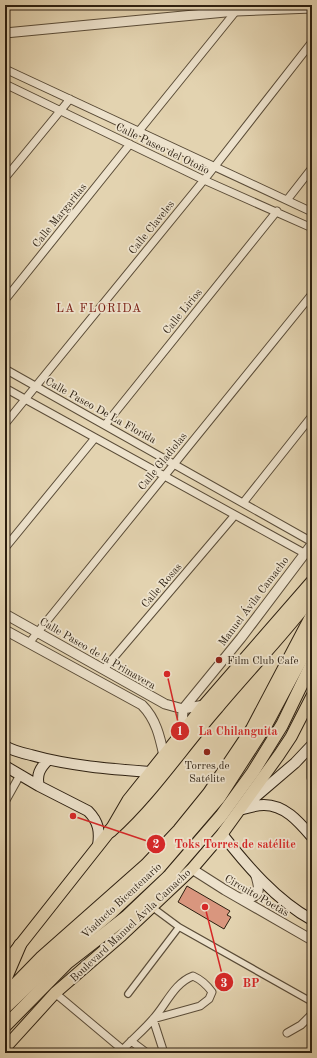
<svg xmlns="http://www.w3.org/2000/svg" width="317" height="1058" font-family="'Old Standard TT',serif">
  <rect width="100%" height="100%" fill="#e3d3b0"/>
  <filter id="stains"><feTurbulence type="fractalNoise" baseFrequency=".005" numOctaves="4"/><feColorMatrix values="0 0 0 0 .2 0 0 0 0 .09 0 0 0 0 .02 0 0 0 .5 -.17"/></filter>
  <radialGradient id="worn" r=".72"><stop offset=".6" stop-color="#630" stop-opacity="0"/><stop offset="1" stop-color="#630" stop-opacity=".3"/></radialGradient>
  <path fill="#d9967e" stroke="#2c1f10" d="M187 886 230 911 227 915 231 917 224 929 178 902Z"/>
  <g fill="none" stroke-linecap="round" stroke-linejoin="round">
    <defs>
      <path id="pedestrian" d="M152 907 179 927 312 1002
        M128 994 179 927"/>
      <path id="minor" d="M5 69 312 212
        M5 84 204 180 312 228
        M139 131 236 11
        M5 178 70 99
        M287 200 312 168
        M5 300 130 144
        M5 369 312 542
        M5 388 304 553
        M5 424 208 175 312 42
        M105 425 277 211
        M243 503 312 416
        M5 548 95 438
        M29 643 312 294
        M104 669 235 515
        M5 802 20 775
        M55 993 123 1050
        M153 1019 164 1053
        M287 1033 301 1025 312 1014
        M131 1041 147 1053
        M120 1053C130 1041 143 1031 153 1019 166 1005 174 983 193 976 202 980 207 985 212 992L209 999 200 1006 153 1019"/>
      <path id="tertiary" d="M5 33 236 11 312 8
        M5 614 165 704 183 709 204 705
        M5 630 142 705C156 719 160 737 164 756
        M182 733 183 709 241 638 312 544
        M312 762V778
        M192 869 225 890 312 940
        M240 898C261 899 261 891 255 873"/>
      <path id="secondary" d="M5 746C13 751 22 753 31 755 70 766 111 769 151 772
        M5 766 39 786 88 811C99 822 100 832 98 846
        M39 786C36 775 40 768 48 760
        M247 804 295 763 312 745
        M243 809C250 807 257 805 264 805 285 805 299 822 312 837
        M222 834C247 866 276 900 312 920"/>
      <path id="primary" d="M5 964 110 831 128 800 204 705 312 581
        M5 1048 55 993 122 935 192 869 222 834 279 755 291 737 312 696"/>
      <path id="trunk" d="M5 980 20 945
        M5 995 42 957 146 865 179 830 209 793 252 729 312 615
        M5 1026 67 963 126 917 170 875 221 816 253 772 282 725 312 663"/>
      <path id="motorway" d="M110 831C151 794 181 748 217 707 248 670 282 635 312 596
        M5 1007 57 958 111 912 158 868 219 797 266 724 312 638"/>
    </defs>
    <use href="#pedestrian" stroke="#5a4c38" stroke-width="8"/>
    <use href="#minor" stroke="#5a4c38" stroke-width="9"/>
    <use href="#tertiary" stroke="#5a4c38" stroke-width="11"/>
    <use href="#secondary" stroke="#2c1f10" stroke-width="12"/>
    <use href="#primary" stroke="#2c1f10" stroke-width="13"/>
    <use href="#trunk" stroke="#2c1f10" stroke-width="14"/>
    <use href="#motorway" stroke="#2c1f10" stroke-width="15"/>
    <use href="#pedestrian" stroke="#ede2cc" stroke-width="5.5"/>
    <use href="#minor" stroke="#ede2cc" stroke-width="7"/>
    <use href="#tertiary" stroke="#ede2cc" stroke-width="9"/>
    <use href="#secondary" stroke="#ede2cc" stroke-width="10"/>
    <use href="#primary" stroke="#e3d3b0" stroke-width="11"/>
    <use href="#trunk" stroke="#e3d3b0" stroke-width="12"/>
    <use href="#motorway" stroke="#e3d3b0" stroke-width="13"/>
  </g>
  <g fill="#8f2418" stroke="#ede2cc" stroke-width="1.5">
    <circle cx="219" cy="660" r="4"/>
    <circle cx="207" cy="752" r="4"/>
  </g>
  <g text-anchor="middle" stroke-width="3.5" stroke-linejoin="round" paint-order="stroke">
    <g font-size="11" fill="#2c1f10" stroke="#ede2cc">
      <text transform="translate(163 148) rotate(26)" y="4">Calle Paseo del Otoño</text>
      <text transform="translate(59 215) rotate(-51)" y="4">Calle Margaritas</text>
      <text transform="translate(151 227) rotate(-51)" y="4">Calle Claveles</text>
      <text transform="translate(182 311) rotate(-51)" y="4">Calle Lirios</text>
      <text transform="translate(101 410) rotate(29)" y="4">Calle Paseo De La Florida</text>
      <text transform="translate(162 461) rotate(-51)" y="4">Calle Gladiolas</text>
      <text transform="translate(161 585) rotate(-49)" y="4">Calle Rosas</text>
      <text transform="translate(253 601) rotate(-53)" y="4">Manuel Ávila Camacho</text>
      <text transform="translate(98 653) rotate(30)" y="4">Calle Paseo de la Primavera</text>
      <text transform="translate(257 895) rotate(30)" y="4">Circuito Poetas</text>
      <text transform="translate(121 900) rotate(-43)" y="4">Viaducto Bicentenario</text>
      <text transform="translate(130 925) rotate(-43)" y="4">Boulevard Manuel Ávila Camacho</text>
    </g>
    <g font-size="11" fill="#2c1f10" stroke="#ede2cc" text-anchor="start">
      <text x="227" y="664">Film Club Cafe</text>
      <text x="207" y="769" text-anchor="middle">Torres de<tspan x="207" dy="13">Satélite</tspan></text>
    </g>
    <g font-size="12" letter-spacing="1" fill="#7a1f14" stroke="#ede2cc">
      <text x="99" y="312">LA FLORIDA</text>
    </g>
  </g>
  <path fill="none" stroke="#d62828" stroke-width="1.5" d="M167 674L180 731M73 816L156 844M205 907L224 982"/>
  <g fill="#d62828" stroke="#ede2cc" stroke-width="1.5">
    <circle cx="167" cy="674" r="4"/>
    <circle cx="73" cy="816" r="4"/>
    <circle cx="205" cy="907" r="4"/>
    <circle cx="180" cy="731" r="10"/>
    <circle cx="156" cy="844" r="10"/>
    <circle cx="224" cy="982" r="10"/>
  </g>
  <g font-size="12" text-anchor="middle" font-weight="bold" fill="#fff">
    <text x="180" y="735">1</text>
    <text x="156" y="848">2</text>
    <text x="224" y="987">3</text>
  </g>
  <g font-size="12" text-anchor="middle" font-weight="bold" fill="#d62828" stroke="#ede2cc" stroke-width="3.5" stroke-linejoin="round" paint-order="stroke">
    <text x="238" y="735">La Chilanguita</text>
    <text x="235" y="848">Toks Torres de satélite</text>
    <text x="251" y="987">BP</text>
  </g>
  <rect width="317" height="1058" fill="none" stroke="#e3d3b0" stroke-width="20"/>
  <rect x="6" y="6" width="305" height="1046" fill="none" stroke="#2c1f10" stroke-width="2"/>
  <rect x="10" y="10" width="297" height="1038" fill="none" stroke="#2c1f10"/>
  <rect width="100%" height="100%" filter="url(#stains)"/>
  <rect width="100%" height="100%" fill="url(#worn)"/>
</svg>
